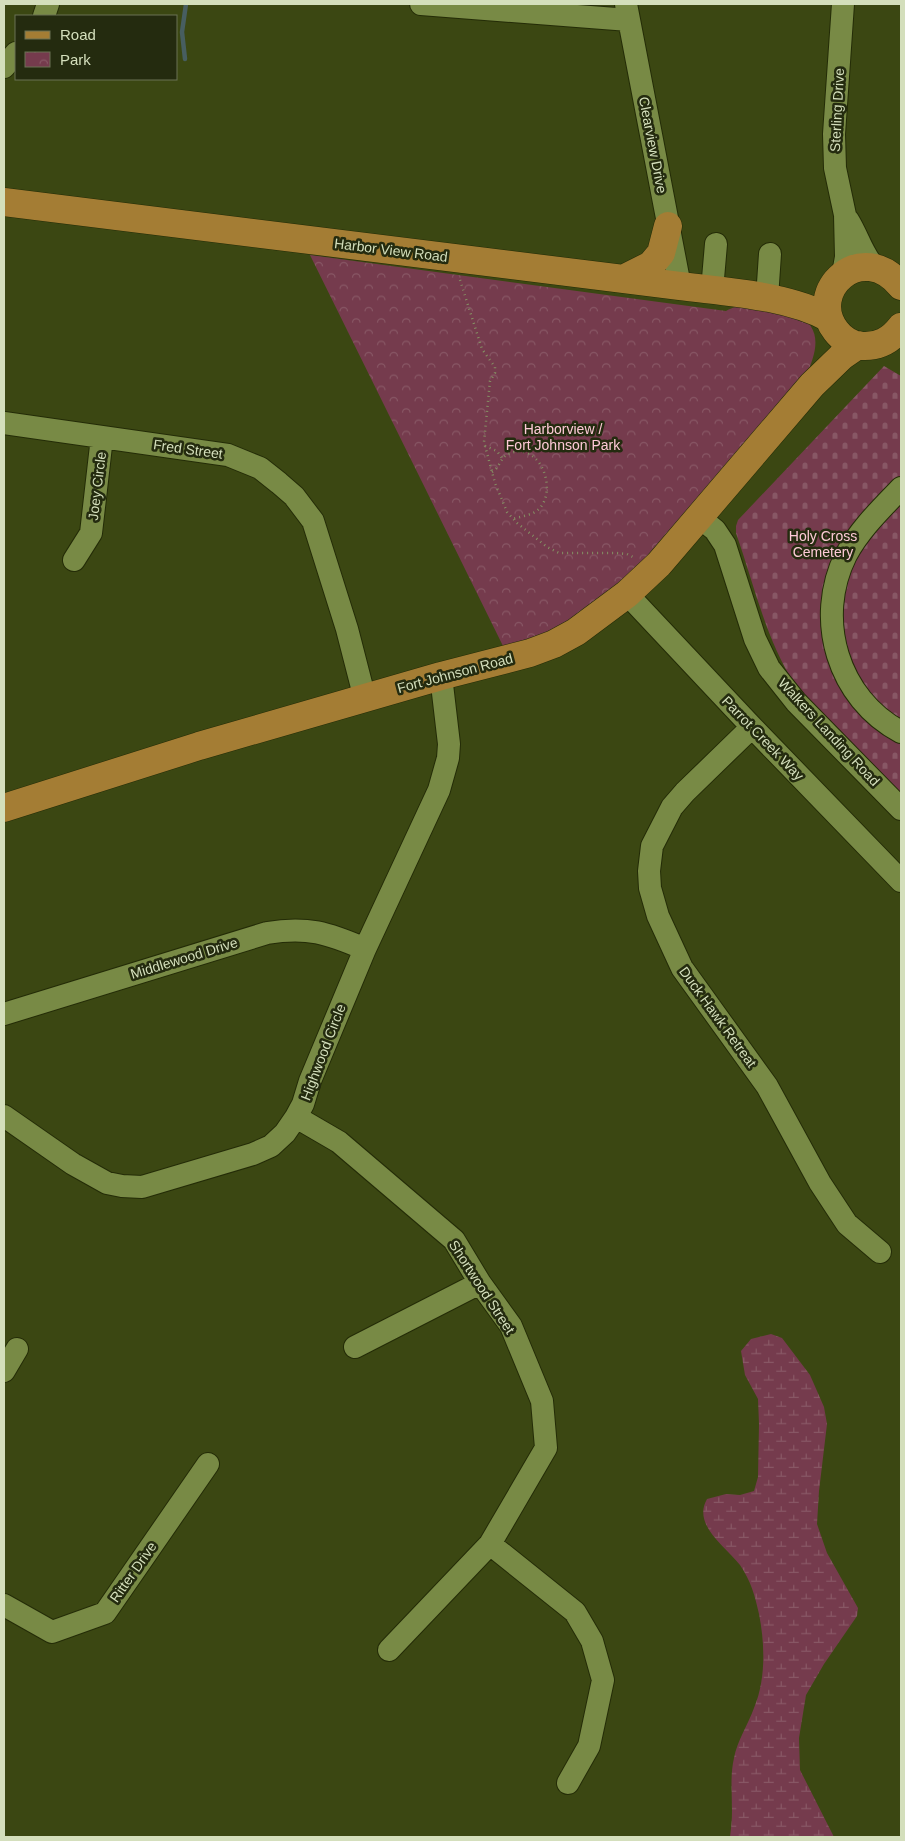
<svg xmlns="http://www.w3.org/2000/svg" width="905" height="1841" font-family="Arial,sans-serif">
  <defs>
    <pattern id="wetland-marsh" width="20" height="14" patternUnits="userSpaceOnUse" patternTransform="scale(1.25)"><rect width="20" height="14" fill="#753b4d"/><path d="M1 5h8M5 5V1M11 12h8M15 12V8" fill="none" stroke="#885765"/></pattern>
    <pattern id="cemetery-stones" width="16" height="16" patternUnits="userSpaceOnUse" patternTransform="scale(1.25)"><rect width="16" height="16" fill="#753b4d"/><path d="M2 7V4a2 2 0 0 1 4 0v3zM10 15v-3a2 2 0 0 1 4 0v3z" fill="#885765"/></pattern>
    <pattern id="park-crowns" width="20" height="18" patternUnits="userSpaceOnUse" patternTransform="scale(1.25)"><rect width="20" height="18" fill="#753b4d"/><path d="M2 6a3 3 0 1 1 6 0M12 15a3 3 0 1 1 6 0" fill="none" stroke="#885765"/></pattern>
  </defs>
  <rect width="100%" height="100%" fill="#3b4712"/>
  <path fill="url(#wetland-marsh)" d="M771 1334 782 1338 810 1375 824 1407 827 1424 819 1491 817 1524 827 1553 858 1608 857 1616 824 1664 806 1695 799 1738 800 1770 834 1837H730C731 1829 732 1820 732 1811 732 1793 730 1775 734 1758 737 1741 748 1725 754 1708 766 1680 765 1644 759 1614 755 1596 751 1581 740 1565 726 1547 692 1525 707 1499L726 1494 740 1495 754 1491 758 1477 759 1424 758 1399 745 1375 741 1351 751 1339Z"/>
  <path fill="url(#cemetery-stones)" d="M884 366 901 376V795L796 686C766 641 754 584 736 533V526L738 520Z"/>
  <path fill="url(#park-crowns)" d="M310 255 726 311C742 302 750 306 767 309 775 310 786 310 794 313 824 327 817 351 806 376L652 556 586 614 544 635 504 648Z"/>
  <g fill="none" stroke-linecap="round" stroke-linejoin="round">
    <path stroke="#475e60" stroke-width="4.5" d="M185 59 182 32 186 4"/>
    <defs>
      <path id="minor" d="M421 4 629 20
        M626 4 680 286
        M44 16 48 4
        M4 67 16 53
        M848 220C858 236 862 253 874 267
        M843 274 846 257 845 215 835 168 834 134 843 4
        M712 290 716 244
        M767 298 770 254
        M4 423 228 455 260 468 279 483 294 496 313 521 347 629 365 699
        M901 488C881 509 860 529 846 555 814 619 838 699 901 732
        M700 518 715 530 725 545 755 639 769 668 796 702 901 809
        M74 560 91 533 102 437
        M627 594 752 727 901 881
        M752 727 685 792 672 807 652 846 649 871 650 888 658 916 682 968 767 1086 820 1183 847 1224 880 1252
        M4 1014 267 933C307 926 328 933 365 949
        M4 1116 73 1164 107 1183 122 1186 142 1187 253 1154 271 1146 285 1133 296 1117 303 1104 310 1081 365 949 439 790 448 758 449 744 441 676
        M296 1117 339 1142 454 1240 480 1283 511 1326 542 1401 546 1448 490 1544 389 1650
        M355 1347 480 1283
        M4 1371 17 1349
        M490 1544 575 1612 592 1641 603 1680 589 1746 568 1783
        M4 1605 52 1632 105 1613 208 1464"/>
      <path id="major" d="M4 202 680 286C726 292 787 295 829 318
        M623 279 651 265 661 253 668 226
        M901 286C862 238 805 291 836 331 842 339 852 345 862 346 879 347 891 340 901 327
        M4 808 199 746 441 676 530 653 554 644 576 632 627 594 659 564 812 385 842 356 858 345"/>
    </defs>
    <use href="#minor" stroke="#242c07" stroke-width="24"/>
    <use href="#major" stroke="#242c07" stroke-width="29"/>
    <path stroke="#859064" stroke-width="2.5" stroke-dasharray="1 4" stroke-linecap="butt" d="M460 280 482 349 495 367V373L490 381 484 442 495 483 507 512 517 523 547 547 559 553H616L627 554 635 558
      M485 446 497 451 502 458
      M492 472C502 466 499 455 514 452 542 446 557 491 539 509 533 515 522 516 513 519"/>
    <use href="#minor" stroke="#788a45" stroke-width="22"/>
    <use href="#major" stroke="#a47d34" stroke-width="28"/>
  </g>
  <g text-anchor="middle" stroke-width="5" stroke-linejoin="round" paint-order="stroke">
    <g font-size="14" fill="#d4dfbc" stroke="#242b0f">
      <text transform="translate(837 110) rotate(-87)" y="5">Sterling Drive</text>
      <text transform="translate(653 145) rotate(79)" y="5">Clearview Drive</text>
      <text transform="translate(391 250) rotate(7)" y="5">Harbor View Road</text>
      <text transform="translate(188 449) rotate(8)" y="5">Fred Street</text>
      <text transform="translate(97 486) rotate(-83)" y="5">Joey Circle</text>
      <text transform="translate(455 673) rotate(-15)" y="5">Fort Johnson Road</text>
      <text transform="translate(829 732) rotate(47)" y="5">Walkers Landing Road</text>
      <text transform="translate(763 738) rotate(46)" y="5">Parrot Creek Way</text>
      <text transform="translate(184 958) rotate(-17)" y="5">Middlewood Drive</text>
      <text transform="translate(718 1017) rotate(54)" y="5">Duck Hawk Retreat</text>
      <text transform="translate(323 1052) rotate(-69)" y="5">Highwood Circle</text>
      <text transform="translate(482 1287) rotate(57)" y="5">Shortwood Street</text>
      <text transform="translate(133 1572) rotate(-55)" y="5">Ritter Drive</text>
    </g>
    <g font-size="14" fill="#fecad7" stroke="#242b0f">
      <text x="563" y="434">Harborview /<tspan x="563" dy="16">Fort Johnson Park</tspan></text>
      <text x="823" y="541">Holy Cross<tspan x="823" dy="16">Cemetery</tspan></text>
    </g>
  </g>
  <rect width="905" height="1841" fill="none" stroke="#d4dfbc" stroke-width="10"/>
  <rect x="15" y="15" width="162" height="65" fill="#242b0f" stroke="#6a7354"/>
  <rect x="25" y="31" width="25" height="8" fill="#a47d34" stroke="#6a7354"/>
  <text x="60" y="40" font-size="15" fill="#d4dfbc">Road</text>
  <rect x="25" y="52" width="25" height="15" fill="url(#park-crowns)" stroke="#6a7354"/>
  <text x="60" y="65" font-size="15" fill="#d4dfbc">Park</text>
</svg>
